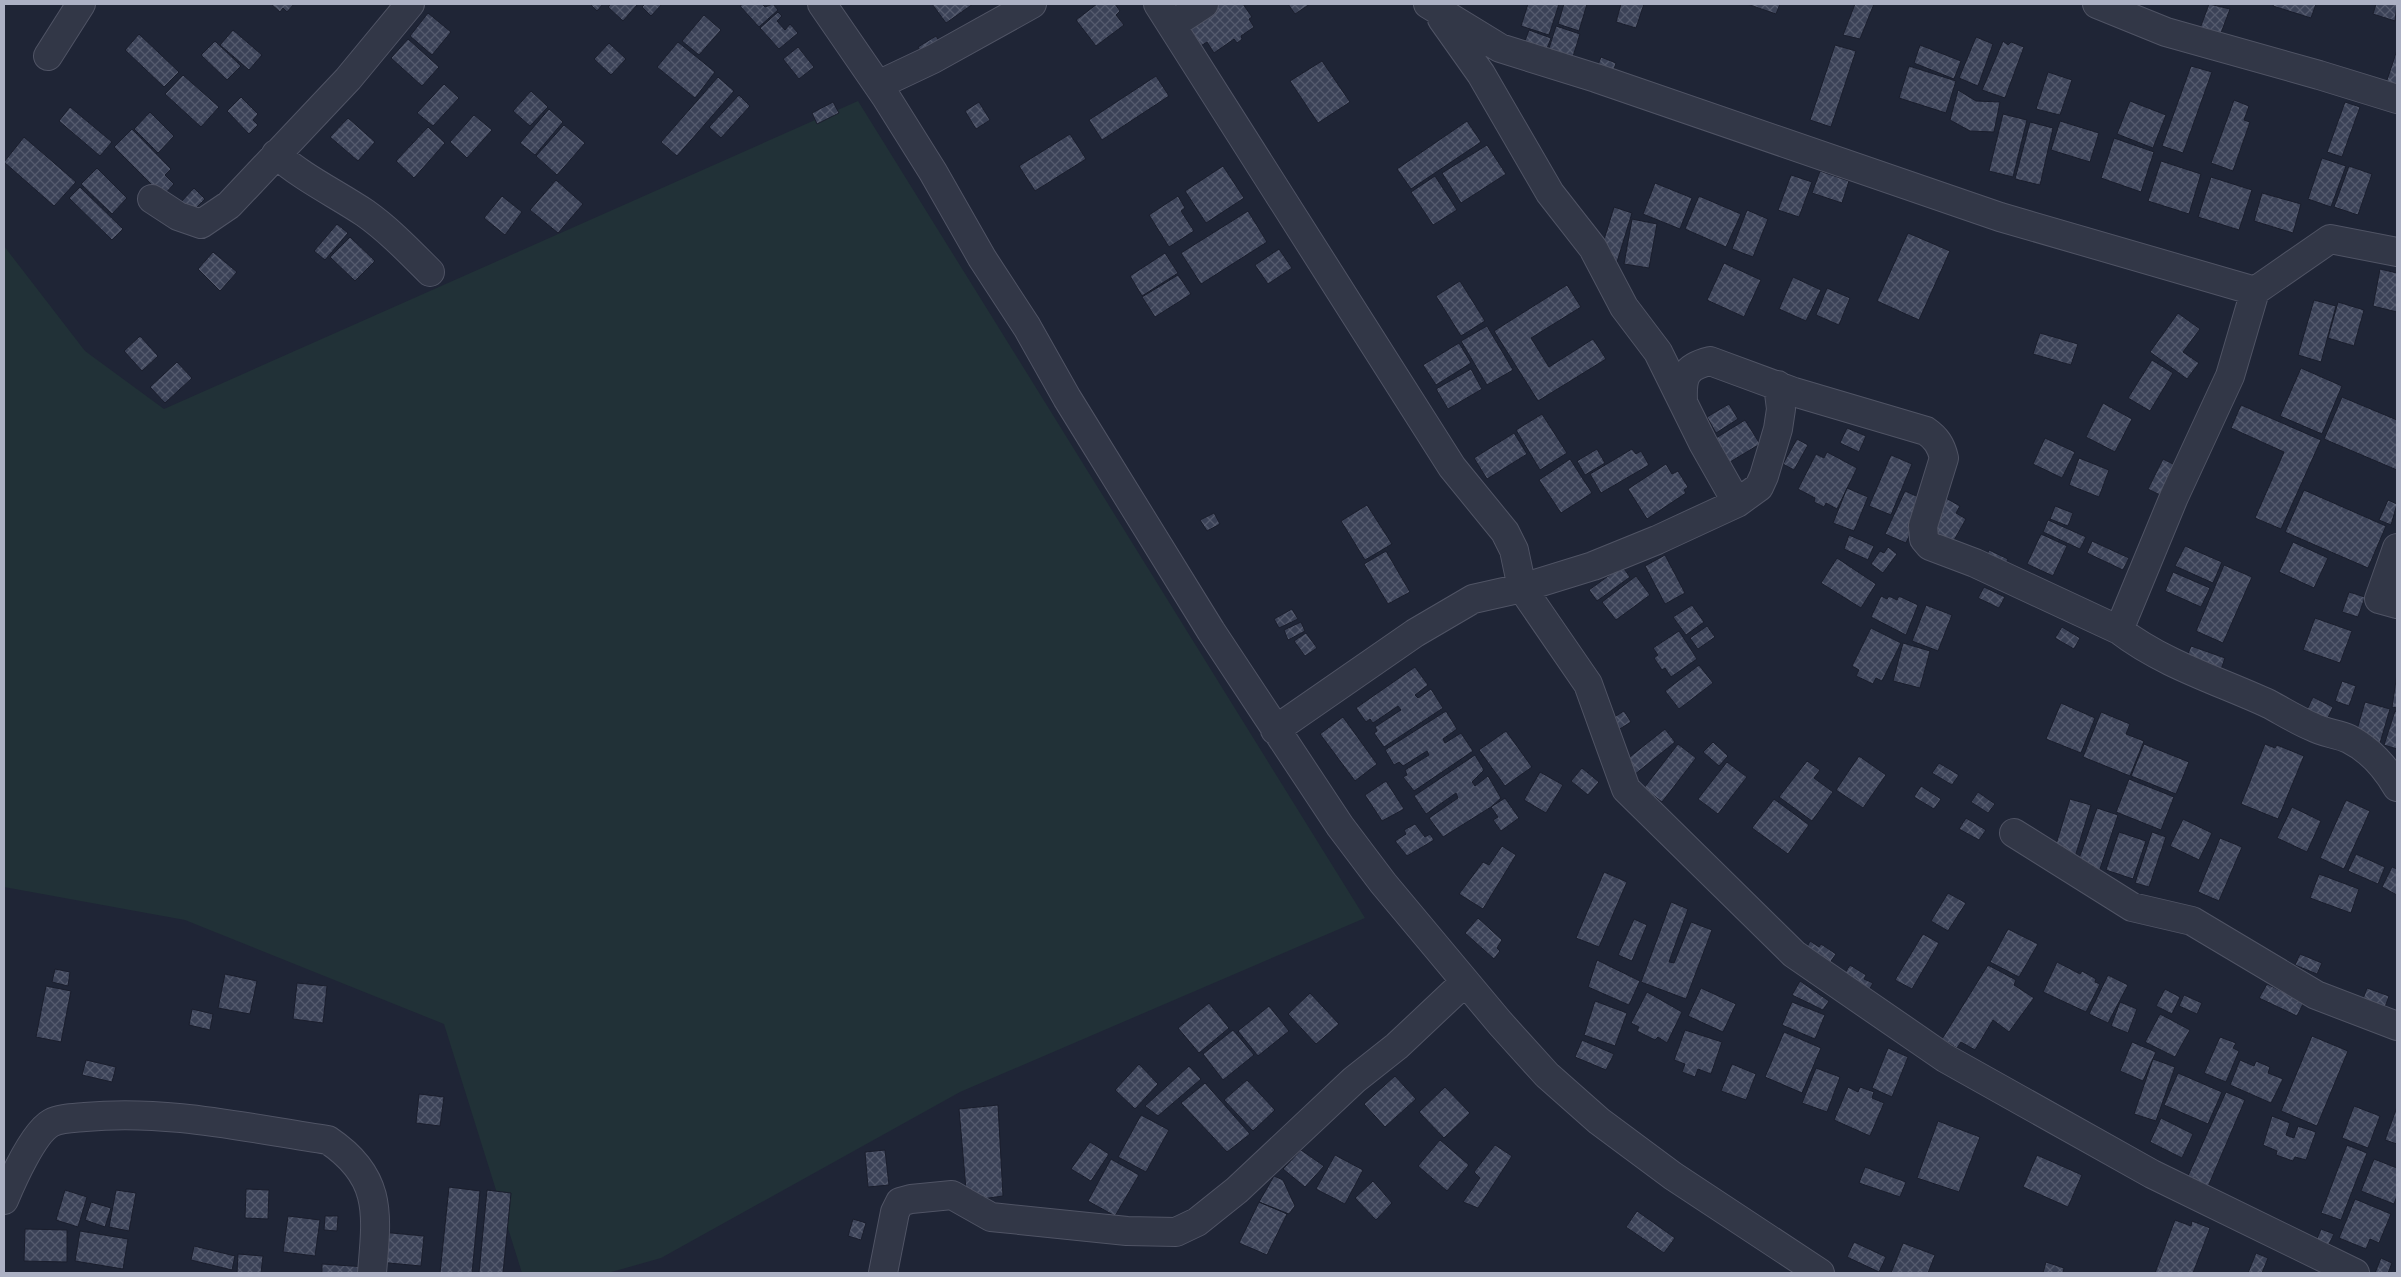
<svg xmlns="http://www.w3.org/2000/svg" width="2401" height="1277" font-family="Lato,sans-serif">
  <defs>
    <pattern id="building-cross-hatch" width="8" height="8" patternUnits="userSpaceOnUse" patternTransform="scale(1.25)"><rect width="8" height="8" fill="#3b4257"/><path d="M0 0l8 8M0 8l8-8" fill="none" stroke="#555b6e"/></pattern>
  </defs>
  <rect width="100%" height="100%" fill="#1f2536"/>
  <path fill="#213137" d="M858 101 1365 918 960 1092 661 1258 608 1273H522L444 1024 185 920 4 887V246L85 351 164 409Z"/>
  <path fill="url(#building-cross-hatch)" stroke="#1a1e2d" d="M271 4H294L287 12 283 8 280 12Z
    M590 4H603L597 11Z
    M611 4H637V5L623 21 608 7Z
    M645 4H662L651 16 642 7Z
    M743 4H762L765 7 773 4 778 10 759 27 740 6Z
    M932 4H973L946 23Z
    M1097 4H1115L1120 11 1116 15 1124 25 1096 46 1076 20Z
    M1220 4H1243L1252 17 1249 19 1254 27 1241 36 1242 39 1237 43 1234 39 1214 53 1207 42 1199 47 1185 26Z
    M1288 4H1310L1295 14Z
    M1528 4H1559L1549 35 1521 26Z
    M1564 4H1587L1579 31 1558 24Z
    M1621 4H1644L1636 28 1616 22Z
    M1747 4H1780L1776 14Z
    M1855 4H1874L1860 39 1843 35Z
    M2209 4 2230 9 2218 41 2198 34Z
    M2274 4H2316L2311 18 2273 6Z
    M2376 4H2397L2395 21 2373 14Z
    M778 12 782 16 777 21 785 30 790 24 798 33 779 49 760 28Z
    M428 13 451 32 432 55 410 36Z
    M704 15 721 30 699 55 682 41Z
    M1556 26 1580 34 1570 66 1546 58Z
    M233 30 262 55 249 70 220 45Z
    M1529 30 1551 38 1545 54 1523 46Z
    M139 34 179 72 164 87 125 50Z
    M936 36 941 44 923 55 918 47Z
    M1976 37 1993 44 1978 86 1959 78Z
    M408 39 439 67 422 86 391 58Z
    M215 41 241 66 227 80 201 55Z
    M2003 41 2008 45 2011 42 2024 47 2005 98 1982 90Z
    M678 42 715 72 695 98 657 67Z
    M609 43 626 59 611 75 594 59Z
    M1835 45 1856 51 1831 127 1810 120Z
    M1920 45 1961 61 1954 79 1914 63Z
    M798 47 814 67 799 79 783 59Z
    M2397 50V94L2384 89Z
    M1601 57 1616 63 1611 79 1595 73Z
    M1322 61 1350 102 1318 123 1290 81Z
    M1909 66 1956 81 1946 113 1899 98Z
    M2191 66 2212 72 2183 153 2162 146Z
    M2048 72 2072 80 2060 115 2036 109Z
    M183 75 219 107 201 127 165 94Z
    M1156 76 1169 96 1102 140 1089 120Z
    M718 77 734 91 677 156 661 142Z
    M444 84 459 98 433 126 417 113Z
    M1958 90 1976 101 2000 102 1994 132 1970 131 1950 120Z
    M531 91 548 107 530 126 513 111Z
    M739 95 750 106 721 138 709 127Z
    M241 97 258 114 253 120 258 125 249 134 227 111Z
    M2234 100 2249 106 2244 120 2250 122 2233 171 2211 163Z
    M2130 101 2166 115 2153 148 2117 134Z
    M833 102 839 113 817 124 812 113Z
    M979 102 990 120 976 129 965 111Z
    M2345 102 2360 107 2342 157 2327 152Z
    M70 107 112 142 100 156 59 121Z
    M549 109 563 122 535 155 520 143Z
    M150 112 174 136 158 153 134 129Z
    M2003 114 2027 120 2013 177 1989 171Z
    M474 115 492 130 467 158 450 142Z
    M348 118 375 142 358 161 330 137Z
    M1467 121 1481 142 1411 189 1397 169Z
    M2060 121 2099 133 2090 162 2051 150Z
    M2030 122 2053 128 2040 185 2015 179Z
    M564 125 585 143 557 175 536 156Z
    M428 127 445 143 414 178 396 161Z
    M132 129 171 169 165 175 174 184 163 196 114 147Z
    M1070 134 1086 159 1035 191 1019 166Z
    M24 137 76 182 54 206 4 162Z
    M2114 138 2154 152 2141 192 2101 178Z
    M1487 145 1506 174 1461 203 1442 173Z
    M2322 158 2346 166 2331 207 2308 199Z
    M2161 161 2201 174 2189 214 2148 201Z
    M1223 166 1244 198 1206 223 1185 191Z
    M2349 166 2372 174 2358 215 2334 207Z
    M97 168 127 198 112 214 81 184Z
    M1820 171 1849 181 1842 203 1812 193Z
    M1791 175 1812 182 1799 217 1778 210Z
    M1435 176 1457 210 1433 225 1411 192Z
    M2211 177 2252 190 2239 230 2198 217Z
    M556 180 583 204 558 233 530 210Z
    M1655 183 1692 198 1680 229 1643 214Z
    M80 187 123 229 112 240 69 198Z
    M194 188 205 199 191 213 180 203Z
    M2262 193 2301 204 2293 233 2254 221Z
    M502 196 522 212 505 235 484 218Z
    M1178 196 1185 208 1181 211 1194 231 1169 247 1149 215Z
    M1699 196 1741 214 1726 247 1685 229Z
    M1614 207 1632 213 1617 262 1599 256Z
    M1747 210 1768 219 1753 257 1732 249Z
    M1248 211 1267 242 1201 284 1181 253Z
    M1632 219 1657 224 1649 268 1624 264Z
    M337 224 348 233 325 260 314 251Z
    M1908 233 1950 251 1919 320 1877 301Z
    M350 237 375 261 355 281 330 257Z
    M1279 249 1292 268 1268 284 1255 265Z
    M213 252 237 272 220 291 198 269Z
    M1165 253 1178 273 1142 296 1130 276Z
    M1724 263 1761 280 1744 317 1707 300Z
    M2380 269 2397 273V312L2373 306Z
    M1178 275 1191 294 1155 317 1142 297Z
    M1793 277 1821 290 1806 321 1779 309Z
    M1460 281 1485 321 1461 336 1436 296Z
    M1567 285 1581 307 1531 338 1549 367 1593 339 1606 359 1538 401 1494 331Z
    M1827 288 1850 298 1839 325 1816 315Z
    M2314 300 2336 306 2321 362 2298 355Z
    M2338 302 2364 310 2354 346 2328 338Z
    M2178 313 2200 329 2183 352 2199 363 2187 379 2150 352Z
    M1487 326 1513 370 1487 385 1461 341Z
    M2040 333 2078 344 2071 365 2033 354Z
    M140 336 158 356 142 371 124 351Z
    M1459 343 1471 363 1436 385 1423 365Z
    M2152 360 2173 373 2150 411 2128 398Z
    M177 362 192 378 165 403 150 387Z
    M2301 368 2342 386 2322 434 2280 416Z
    M1471 369 1482 389 1448 409 1436 389Z
    M2342 397 2397 420V470L2324 439Z
    M2103 403 2132 419 2115 452 2086 437Z
    M1729 404 1738 419 1716 433 1707 417Z
    M2241 405 2321 440 2281 529 2255 518 2284 452 2231 428Z
    M1542 414 1567 453 1540 470 1516 430Z
    M1745 420 1760 444 1730 462 1716 438Z
    M1847 428 1866 436 1859 452 1840 443Z
    M1514 433 1527 454 1487 479 1474 458Z
    M2045 438 2075 452 2062 478 2033 464Z
    M1797 439 1808 445 1794 470 1783 464Z
    M1597 449 1605 463 1585 475 1577 461Z
    M1632 449 1636 454 1641 451 1649 465 1601 493 1590 474Z
    M1827 452 1857 468 1837 509 1826 503 1824 507 1814 502 1815 498 1798 489 1816 454 1824 458Z
    M1891 455 1912 464 1891 515 1869 506Z
    M2079 458 2109 470 2099 497 2069 485Z
    M1570 459 1592 493 1561 513 1539 480Z
    M2163 459 2181 468 2166 498 2148 489Z
    M1666 464 1672 474 1678 471 1688 487 1684 490 1686 493 1647 519 1628 489Z
    M1847 488 1868 497 1854 531 1833 523Z
    M2304 490 2386 526 2368 568 2285 532Z
    M1905 491 1925 500 1906 543 1885 534Z
    M1944 497 1960 506 1956 513 1966 519 1953 542 1931 530Z
    M2388 500 2397 504 2391 525 2379 520Z
    M1367 505 1392 544 1365 560 1341 521Z
    M2055 506 2073 513 2068 526 2050 519Z
    M1214 513 1220 524 1207 531 1200 520Z
    M2048 520 2086 537 2080 549 2043 532Z
    M2041 534 2067 546 2053 576 2027 564Z
    M1849 535 1874 546 1868 560 1844 549Z
    M2092 541 2129 558 2123 570 2087 553Z
    M2293 542 2328 558 2314 588 2279 572Z
    M2185 546 2222 562 2213 583 2175 566Z
    M1888 547 1897 554 1883 573 1871 564 1880 551 1884 553Z
    M1989 550 2008 559 2003 569 1985 560Z
    M1386 551 1410 592 1388 604 1364 564Z
    M1665 555 1685 593 1665 604 1645 566Z
    M1837 558 1876 584 1861 608 1821 583Z
    M2224 565 2252 577 2223 643 2196 631Z
    M1622 566 1630 577 1597 601 1589 590Z
    M2173 572 2210 588 2201 607 2165 591Z
    M1636 576 1650 595 1616 620 1602 602Z
    M1984 587 2005 597 1999 608 1978 598Z
    M2349 592 2365 597 2358 617 2342 612Z
    M1881 596 1887 599 1889 596 1897 600 1899 596 1918 605 1906 635 1871 617Z
    M1692 605 1704 622 1686 635 1673 617Z
    M1926 605 1952 615 1938 651 1912 641Z
    M1292 609 1298 619 1279 628 1274 619Z
    M2315 618 2352 631 2340 663 2303 650Z
    M1301 622 1305 631 1288 640 1284 630Z
    M1707 626 1715 637 1698 649 1690 638Z
    M2062 627 2080 638 2074 649 2055 638Z
    M1871 628 1901 643 1882 681 1876 678 1873 684 1856 676 1859 670 1852 666Z
    M1679 631 1697 659 1671 677 1665 668 1662 670 1654 658 1658 655 1653 648Z
    M1306 633 1317 648 1305 656 1294 641Z
    M1903 643 1930 651 1920 688 1893 681Z
    M2191 646 2225 658 2219 675 2185 662Z
    M1699 665 1713 683 1679 709 1665 691Z
    M1415 667 1428 685 1415 695 1418 698 1431 689 1443 708 1384 747 1374 733 1377 731 1375 727 1401 710 1398 706 1373 723 1370 719 1366 722 1356 708Z
    M2397 674V708L2392 707Z
    M2342 681 2356 686 2349 706 2335 701Z
    M2313 697 2333 707 2325 724 2305 714Z
    M2365 702 2390 709 2380 743 2364 738 2356 733Z
    M2061 703 2095 718 2081 753 2046 739Z
    M1446 711 1457 729 1443 739 1445 743 1461 733 1473 751 1414 791 1403 777 1407 775 1405 770 1429 755 1427 751 1403 766 1399 762 1394 765 1385 750Z
    M1624 711 1631 722 1618 730 1611 719Z
    M2395 711 2397 712V749L2384 745Z
    M2101 712 2130 724 2126 734 2144 741 2130 776 2083 757Z
    M1343 717 1377 764 1355 781 1320 734Z
    M1665 729 1675 742 1629 779 1621 764Z
    M1506 731 1532 767 1505 786 1479 750Z
    M1713 742 1728 756 1719 766 1703 752Z
    M1678 744 1696 758 1662 802 1644 788Z
    M2144 744 2189 762 2176 794 2131 776Z
    M2265 744 2275 748 2277 745 2304 756 2278 819 2241 804Z
    M1475 755 1484 770 1472 782 1475 786 1488 776 1501 798 1491 807 1443 837 1429 818 1458 798 1456 793 1426 814 1414 796Z
    M1859 756 1886 775 1863 808 1836 790Z
    M1807 761 1820 770 1814 778 1833 792 1812 821 1779 797Z
    M1727 762 1747 777 1718 814 1698 799Z
    M1939 763 1959 775 1952 785 1932 773Z
    M1582 768 1599 782 1588 795 1571 781Z
    M1540 772 1563 785 1546 813 1524 800Z
    M2129 779 2174 797 2161 830 2116 812Z
    M1386 781 1404 809 1382 821 1365 795Z
    M1921 786 1941 799 1934 809 1914 797Z
    M1978 792 1995 804 1988 813 1971 802Z
    M1505 798 1519 818 1501 831 1493 820 1498 817 1491 807Z
    M1774 799 1809 825 1788 854 1752 828Z
    M2070 799 2091 805 2074 860 2053 854Z
    M2346 800 2370 811 2344 869 2320 858Z
    M2292 807 2321 821 2307 852 2277 838Z
    M2097 808 2118 815 2099 872 2077 864Z
    M1966 818 1986 830 1979 840 1959 829Z
    M2183 819 2212 833 2199 860 2170 846Z
    M1415 824 1425 837 1430 834 1434 840 1407 856 1395 841 1406 834 1404 830Z
    M2119 832 2146 841 2133 879 2106 870Z
    M2152 832 2166 837 2149 887 2135 883Z
    M2220 838 2242 847 2219 901 2198 892Z
    M1502 846 1516 855 1483 909 1459 894 1483 862 1489 865Z
    M2356 854 2385 867 2378 884 2348 871Z
    M2392 867 2397 869V895L2382 887Z
    M1604 872 1627 882 1599 947 1576 938Z
    M2319 874 2359 889 2351 913 2310 898Z
    M1948 893 1966 903 1948 931 1931 921Z
    M1671 902 1688 909 1669 962 1674 963 1691 922 1712 930 1686 999 1641 982Z
    M1478 918 1502 940 1497 948 1500 951 1494 959 1465 933Z
    M1634 919 1647 925 1632 961 1618 955Z
    M2008 929 2038 944 2019 977 1990 962Z
    M1923 934 1939 943 1912 989 1895 980Z
    M1810 941 1819 947 1821 944 1836 954 1827 967 1805 951Z
    M2300 954 2322 963 2317 974 2295 965Z
    M1597 960 1640 981 1629 1005 1588 987Z
    M2057 962 2080 974 2082 971 2096 979 2095 982 2100 984 2086 1012 2043 992Z
    M1850 965 1866 975 1864 979 1873 983 1867 994 1842 978Z
    M1988 965 2016 980 2014 985 2034 998 2009 1032 1993 1020 1975 1050 1961 1042 1957 1048 1942 1039Z
    M55 969 70 972 68 986 52 982Z
    M225 974 257 981 250 1014 218 1008Z
    M2108 975 2128 985 2108 1023 2089 1014Z
    M1800 981 1829 1001 1823 1010 1792 995Z
    M297 983 327 986 323 1023 293 1019Z
    M2267 984 2304 1002 2297 1016 2259 998Z
    M46 986 71 991 61 1042 36 1037Z
    M1701 988 1736 1004 1723 1032 1688 1016Z
    M2367 988 2389 996 2385 1007 2363 999Z
    M2165 989 2180 997 2172 1014 2156 1006Z
    M1647 992 1682 1012 1667 1043 1658 1037 1655 1040 1637 1031 1639 1027 1631 1023Z
    M1310 993 1339 1024 1316 1044 1288 1014Z
    M2184 995 2202 1003 2197 1014 2179 1006Z
    M1595 1001 1627 1013 1615 1046 1584 1035Z
    M1792 1002 1825 1015 1815 1039 1782 1025Z
    M2120 1002 2137 1009 2128 1033 2111 1026Z
    M1209 1003 1229 1028 1199 1053 1178 1028Z
    M1269 1006 1289 1031 1258 1056 1238 1031Z
    M192 1009 213 1014 210 1030 189 1025Z
    M2160 1014 2190 1030 2175 1057 2145 1042Z
    M1233 1030 1254 1055 1223 1080 1203 1054Z
    M1685 1030 1722 1042 1711 1074 1698 1069 1695 1077 1682 1072 1685 1064 1674 1060Z
    M1784 1032 1821 1048 1802 1093 1765 1077Z
    M2312 1036 2348 1051 2317 1126 2281 1111Z
    M2220 1037 2236 1043 2233 1048 2239 1051 2226 1082 2204 1073Z
    M1582 1040 1614 1054 1606 1070 1575 1057Z
    M2132 1042 2156 1052 2143 1081 2120 1071Z
    M1888 1048 1908 1057 1892 1097 1872 1088Z
    M2153 1059 2175 1067 2156 1121 2134 1114Z
    M86 1060 116 1067 112 1082 82 1075Z
    M2240 1060 2254 1066 2256 1061 2270 1067 2268 1073 2283 1079 2271 1103 2230 1085Z
    M1139 1064 1158 1084 1135 1109 1115 1090Z
    M1732 1064 1756 1074 1746 1100 1721 1091Z
    M1189 1066 1201 1079 1158 1116 1145 1106Z
    M1816 1068 1840 1077 1827 1112 1802 1103Z
    M2178 1073 2222 1092 2208 1124 2164 1105Z
    M1395 1076 1416 1099 1385 1127 1364 1104Z
    M1247 1080 1275 1110 1253 1131 1224 1100Z
    M1205 1083 1250 1134 1227 1152 1181 1103Z
    M1445 1087 1470 1113 1444 1138 1419 1112Z
    M1848 1087 1858 1092 1860 1087 1874 1092 1872 1098 1884 1103 1870 1136 1834 1120Z
    M2226 1092 2245 1100 2207 1189 2186 1180Z
    M419 1094 444 1097 440 1126 416 1123Z
    M998 1105 1003 1196 967 1201 959 1109Z
    M2354 1106 2380 1116 2368 1148 2342 1138Z
    M2397 1107V1144L2385 1140Z
    M1141 1115 1169 1130 1146 1172 1118 1157Z
    M2272 1116 2290 1123 2286 1135 2294 1138 2298 1126 2316 1132 2306 1160 2295 1157 2293 1161 2276 1155 2277 1151 2263 1145Z
    M2161 1118 2193 1134 2182 1158 2150 1142Z
    M1938 1121 1980 1137 1959 1192 1917 1178Z
    M1440 1140 1469 1165 1447 1191 1418 1166Z
    M1090 1142 1109 1154 1091 1181 1071 1169Z
    M1495 1145 1512 1156 1478 1208 1463 1202 1480 1178 1474 1172Z
    M2347 1145 2367 1153 2341 1220 2321 1213Z
    M885 1150 889 1185 868 1187 865 1152Z
    M1301 1150 1324 1166 1305 1187 1283 1169Z
    M1335 1155 1363 1170 1345 1204 1316 1189Z
    M2037 1155 2082 1175 2068 1207 2023 1187Z
    M1111 1159 1139 1175 1115 1216 1088 1201Z
    M2374 1159 2397 1168V1196L2394 1204 2361 1191Z
    M1865 1167 1906 1182 1900 1197 1859 1183Z
    M1274 1176 1283 1180 1295 1206 1289 1214 1259 1202Z
    M1373 1181 1392 1203 1376 1220 1355 1198Z
    M449 1187 480 1191 472 1273H440Z
    M246 1189 269 1190 268 1219 245 1218Z
    M65 1190 87 1197 78 1227 56 1220Z
    M116 1190 136 1193 129 1231 109 1227Z
    M487 1190 511 1193 503 1273H479Z
    M2355 1199 2391 1214 2379 1243 2370 1239 2366 1249 2339 1238Z
    M91 1202 111 1208 105 1227 85 1220Z
    M1259 1202 1287 1214 1267 1255 1239 1243Z
    M1637 1211 1675 1238 1664 1253 1626 1227Z
    M288 1216 320 1220 315 1256 283 1252Z
    M325 1216H338L337 1231 324 1230Z
    M853 1219 866 1223 861 1240 848 1236Z
    M2175 1220 2191 1226 2192 1221 2210 1228 2193 1273H2155Z
    M25 1229 67 1230V1262L24 1261Z
    M2321 1229 2334 1234 2329 1244 2334 1246 2331 1253 2314 1246Z
    M80 1231 128 1239 123 1269 75 1261Z
    M381 1232 424 1236 421 1266 378 1262Z
    M1854 1242 1886 1257 1879 1272 1847 1257Z
    M1903 1243 1935 1255 1928 1273H1891Z
    M194 1246 235 1256 232 1270 191 1260Z
    M2256 1253 2268 1258 2262 1273H2248Z
    M238 1254 263 1256 261 1273H237Z
    M2381 1258 2392 1263 2388 1273H2375Z
    M2046 1262 2064 1268 2063 1273H2043Z
    M322 1264 366 1267V1273H322Z"/>
  <g fill="none" stroke-linecap="round" stroke-linejoin="round">
    <defs>
      <path id="minor" d="M822 4 886 97 933 172 982 258 1027 327 1067 398 1211 631 1340 826 1383 883 1500 1023 1547 1075 1599 1121 1673 1176 1820 1273
        M1158 4 1452 467 1505 532 1514 550 1522 588 1588 684 1626 789 1794 954 1945 1058 2152 1174 2355 1273
        M1428 4 1500 48 1596 78 2000 217 2255 291 2330 239 2397 252
        M2097 4 2166 32 2319 75 2397 99
        M1442 19 1481 74 1550 193 1593 248 1624 307 1658 352 1703 443 1737 503
        M1172 25 1204 4
        M48 56 81 4
        M878 85 933 59 1032 4
        M276 154C303 178 335 193 365 213 389 230 409 251 430 272
        M152 199 178 216 201 224 229 205 348 79 410 4
        M1683 401C1682 376 1685 367 1710 361L1794 392 1926 431C1936 438 1941 445 1944 458L1923 526 1924 539 1930 546 1975 563 2119 630C2163 664 2219 681 2269 704 2284 712 2298 721 2313 727 2324 733 2338 734 2349 739 2369 749 2386 768 2397 787
        M2397 548 2379 599 2397 604
        M2119 630 2174 497 2230 376 2255 291
        M1275 730 1415 633 1473 599 1522 588 1593 566 1657 540 1737 503 1759 487 1764 476 1778 429 1781 409 1778 385
        M2014 833 2132 907 2192 921 2316 995 2397 1026
        M4 1200C12 1181 33 1133 51 1123 60 1118 75 1118 85 1117 166 1109 247 1128 328 1140 383 1177 377 1214 372 1273
        M883 1273 895 1212 900 1202 911 1199 952 1195 991 1217 1127 1231 1176 1232 1197 1222 1237 1190 1354 1080 1397 1046 1465 982"/>
    </defs>
    <use href="#minor" stroke="#505465" stroke-width="30"/>
    <use href="#minor" stroke="#323747" stroke-width="28"/>
  </g>
  <rect width="2401" height="1277" fill="none" stroke="#acb1c4" stroke-width="10"/>
</svg>
